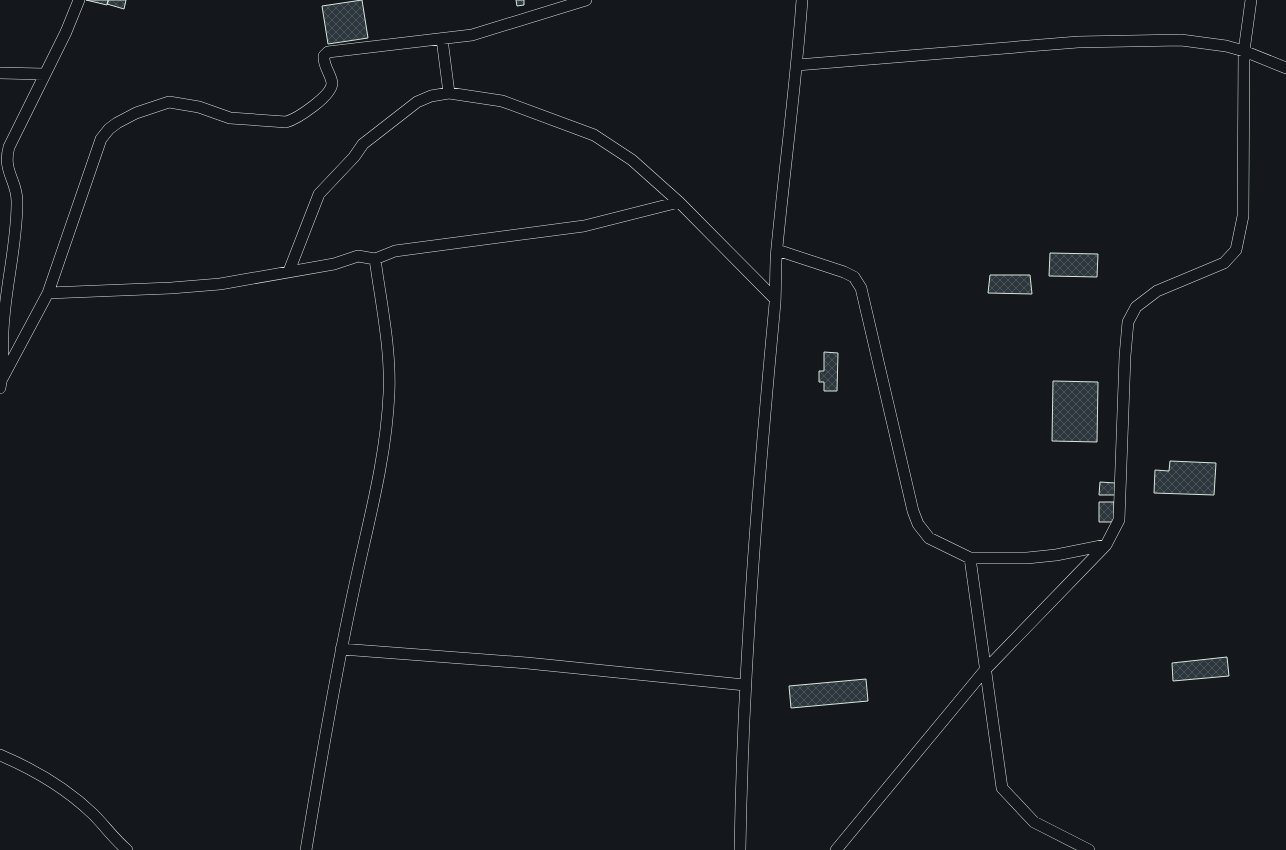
<svg xmlns="http://www.w3.org/2000/svg" width="1286" height="850" font-family="'Noto Serif',serif">
  <defs>
    <pattern id="building-cross-hatch" width="8" height="8" patternUnits="userSpaceOnUse"><rect width="8" height="8" fill="#2c363c"/><path d="M0 0l8 8M0 8l8-8" fill="none" stroke="#4a5358"/></pattern>
  </defs>
  <rect width="100%" height="100%" fill="#14181c"/>
  <path fill="url(#building-cross-hatch)" stroke="#d8e6dc" d="M86 0H108L107 5Z
    M109 0H126L124 9 107 4Z
    M362 0 368 38 328 44 322 6Z
    M516 0H524V5L517 6Z
    M1050 253 1098 254 1097 277 1049 276Z
    M990 275H1030L1032 294 988 293Z
    M824 352 838 353 837 391H824V382H819V371H824Z
    M1053 381 1098 382 1097 442 1052 441Z
    M1170 461 1216 463 1214 495 1154 493 1155 470 1169 471Z
    M1100 482 1115 483V495H1099Z
    M1099 502H1114V522H1099Z
    M1227 657 1229 676 1173 681 1172 663Z
    M866 679 868 701 791 708 789 686Z"/>
  <g fill="none" stroke-linecap="round" stroke-linejoin="round">
    <defs>
      <path id="minor" d="M442 39 449 93
        M797 65 1078 42 1181 40 1226 46 1244 51 1286 68
        M0 73 44 74
        M777 250 844 272 854 277 861 288 913 511 918 524 929 538 970 558H1027L1056 555 1106 545 1119 520 1125 356 1128 322 1136 307 1157 291 1224 263 1236 250 1243 216 1244 51 1251 0
        M289 271 319 194 354 157 363 144 417 102 431 96 449 93 502 101 594 135 632 160 679 202 775 299
        M48 293 171 288 220 284 334 264 358 256 375 259 395 251 584 226 679 202
        M2 379 48 293 101 139 109 129 117 123 136 113 169 102 199 107 230 118 286 122C297 119 332 96 332 83 331 74 323 66 324 56L328 52 472 35 586 0
        M0 388C5 366 1 341 4 318 7 280 17 241 17 203 18 181 2 172 9 147L66 32 79 0
        M970 558 1002 788 1034 822 1089 850
        M341 649 527 663 745 685
        M0 755C33 769 67 789 93 814 105 826 114 839 127 850
        M306 850C320 766 334 681 352 598 366 530 386 463 389 393 391 349 381 303 375 259
        M740 850C743 667 758 485 775 303 776 284 775 266 777 247 785 165 796 83 802 0
        M836 850 985 670 1106 545"/>
    </defs>
    <use href="#minor" stroke="#d8e6dc" stroke-width="12"/>
    <use href="#minor" stroke="#14181c" stroke-width="11"/>
  </g>
</svg>
